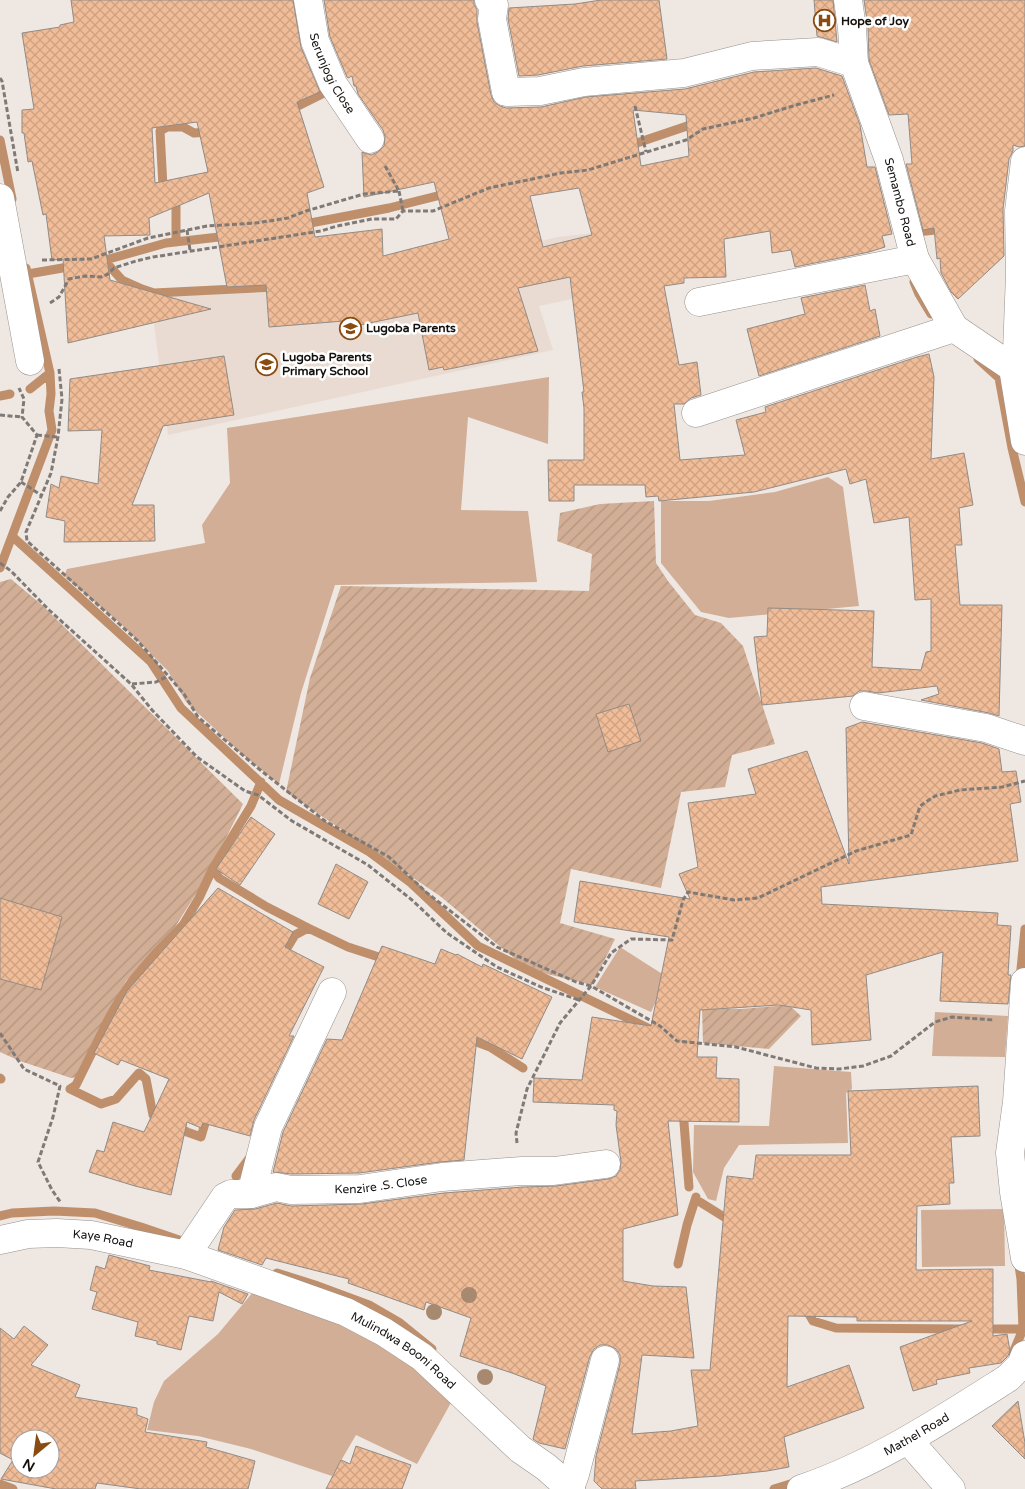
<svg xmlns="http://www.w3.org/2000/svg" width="1025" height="1489" font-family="'Varela Round',sans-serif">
  <defs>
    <pattern id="garden-furrows" width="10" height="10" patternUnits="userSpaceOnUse" patternTransform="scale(1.25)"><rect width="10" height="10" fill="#d1ae95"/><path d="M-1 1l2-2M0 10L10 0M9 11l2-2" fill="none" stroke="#b3957f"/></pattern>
    <pattern id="building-cross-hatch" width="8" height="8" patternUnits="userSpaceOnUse" patternTransform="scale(1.25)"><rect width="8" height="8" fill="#f0bd98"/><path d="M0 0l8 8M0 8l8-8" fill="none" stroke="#cda182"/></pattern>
  </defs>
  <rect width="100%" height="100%" fill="#efe7e2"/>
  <path fill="#e9dbd1" d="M601 232 614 290 539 306 553 350 168 435 150 292 351 287 558 237Z"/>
  <path fill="#d1ae95" d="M549 377 548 444 468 417 461 510 528 511 537 582 335 585 301 693 279 784 242 754 186 702 168 671 120 623 64 576 67 569 205 543 202 525 230 483 227 428Z
    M828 477 843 487 859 606 729 618 701 612 661 563V501H709L775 492Z
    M620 947 667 977 651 1012 595 987Z
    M935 1012 1008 1016 1005 1057 932 1056Z
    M774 1066 851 1072 852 1089 846 1093 848 1143 739 1145 724 1168 716 1201 708 1199 693 1172 694 1125 769 1126Z
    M1004 1209 1005 1266 922 1267 921 1210Z
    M258 1286 380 1340 453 1399 417 1464 356 1435 332 1476 251 1449 198 1436 147 1430 154 1402 164 1381 218 1334Z"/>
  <path fill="url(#garden-furrows)" d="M654 501 656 563 668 581 695 615 721 623 743 646 775 744 732 755 725 787 681 792 661 888 571 869 560 923 615 939 592 985 527 969 440 896 286 792 310 678 341 586 589 591 592 554 557 541 560 513 600 504Z
    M11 579 43 606 243 804 206 878 175 927 126 981 78 1077 71 1078 20 1061 0 1052V582Z
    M789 1005 801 1016 769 1049 703 1043 702 1008 741 1009Z"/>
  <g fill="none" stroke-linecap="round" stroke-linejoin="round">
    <path stroke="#bf8f6b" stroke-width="9" d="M287 109 298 106 332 89
      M0 140 12 199
      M628 146 696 123
      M300 225 389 208 449 193
      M917 232 944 229
      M176 242V206L163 187 160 131 167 127H183L194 133 210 132
      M104 260 122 280 142 289 154 293 276 287
      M97 261 109 259 166 243 228 236
      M28 274 74 266
      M914 282 919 294 931 314
      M978 359 999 378 1012 448 1025 502
      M30 389 50 373
      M0 396 10 394
      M13 537 151 662 181 708 279 800 368 851 411 883 478 946 650 1029
      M0 568 52 430 49 411 51 394 50 373 26 268
      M261 782 251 806 213 868 219 878 267 907 308 928 348 947 388 960
      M281 958 295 935 308 928
      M1020 979 1025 929
      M466 1038 490 1047 523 1068
      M0 1078 1 1079
      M683 1110 689 1187
      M163 1115H153L146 1079 139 1073 116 1099 101 1104 70 1089 76 1085 110 1016 120 999 132 981 155 954 183 925 199 898 213 868
      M181 1123 180 1128 187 1132 201 1137 208 1113
      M236 1176 251 1156
      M700 1202 732 1222
      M0 1216 12 1213 54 1211 95 1213 141 1227 185 1242
      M678 1264 687 1225 696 1197
      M277 1273 315 1285 369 1305 400 1323 432 1349
      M805 1307 813 1321 836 1328 961 1329
      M981 1329H1023
      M1013 1353 1023 1329 1021 1279 1018 1259
      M0 1484 13 1489
      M774 1489 800 1481"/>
  </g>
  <path fill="url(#building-cross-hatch)" stroke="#928b86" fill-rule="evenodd" d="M71 0H293L301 47 320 92 297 102 324 187 307 193 315 237 382 229 383 256 449 239 434 182 364 197 362 152 371 155 378 152 384 146 385 137 383 130 358 94 356 86H354L352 76 348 78 347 77 330 37 324 0H474V4L477 10V22L491 95 494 102 500 106 506 108 541 107 586 97 685 89 754 72 816 68 842 76 860 125 867 167H875L892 234 882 236 885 247 869 252 795 267 791 250 772 253 770 231 724 239 726 277 684 278V283L664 286 679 365 697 362 701 395 691 398 684 404H674L680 460 745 455 736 420 766 412 765 407 917 357 929 354 934 377 931 459 964 453 973 505 959 508 962 545H955L960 605H1002L999 716 989 713 921 700 939 694 937 686 878 693 867 691H859L853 696 762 705 754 637 767 636 768 608 874 611 872 667 921 670 926 652 931 651V599L915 600 909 517 874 523 866 479 850 484 846 469 754 492 659 501 658 496 646 497 645 485H574V501H549L548 460H584V408L582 392H584L570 277 518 288 538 351 444 370 443 367 429 370 418 313 345 328 344 321 269 327 266 285 227 287 209 193 149 218 150 235 104 236 110 280 211 309 68 343 63 259 52 260 46 214 43 215 32 161 28 162 24 133H22V110L34 109 22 33 60 27V25L74 22ZM633 110 686 115 689 156 641 166ZM197 122 208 172 155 183 152 128ZM579 188 592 235 543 247 530 196Z
    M601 0H659L667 59 583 66 538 75 519 76 508 19 509 8 575 4Z
    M814 0H833L837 42 817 36Z
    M864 0H1025V146L1019 147 1013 145V151L1009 159 1003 209 1004 256 958 299 951 292 941 273 940 258 937 259 934 228 923 230 906 164H912L908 114 889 115 869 60 868 27Z
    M865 285 870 311 875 309 880 336 759 376 747 329 805 314 801 298Z
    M224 356 234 415 163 426 132 505H154L155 541 64 542 65 521 46 517 51 484 59 488 61 476 98 484 102 430 68 431 70 379Z
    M629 704 641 741 608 752 596 714Z
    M862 722 982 743 999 749 1002 772 1016 771 1021 802 1010 804 1018 861 821 887 822 904 998 913 997 925 1011 926 1008 975H1011L1008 1004 940 1001 943 952 866 975 871 1040 812 1045 811 1010 779 1005 700 1010 697 1057H717L716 1078 739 1079V1122L668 1121 678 1215 623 1229V1281L653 1286 686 1287 694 1358 642 1355 632 1434 671 1431 698 1426 691 1370H710L727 1176 753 1179 756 1155H851L848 1091 978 1086 980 1136 951 1137 954 1183H949L950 1204 917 1206 916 1270 993 1269V1336L1007 1334 1010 1351 1008 1356 1001 1363 969 1368 970 1373 936 1380 937 1384 913 1391 900 1347 972 1321H857V1317L788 1316 787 1387 849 1365 864 1408 784 1437 789 1467 767 1471 720 1476 635 1481 636 1489H602L594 1481 596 1456 620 1364V1355L616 1349 608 1345H600L594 1349 590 1356 565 1449 539 1443 533 1439 546 1386 512 1373 460 1356 471 1318 426 1302 424 1310 348 1283 349 1279 266 1258 262 1265 218 1250 224 1227 235 1210 255 1209 277 1203 291 1206 362 1204 444 1193 523 1187 556 1186 608 1179 616 1176 620 1170 621 1162 616 1125 617 1111 614 1110V1105L533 1102 534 1078 582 1080 592 1017 651 1026 669 937 574 922 580 881 690 899 679 874 698 867 688 803 756 794 748 769 807 751 849 864 846 728Z
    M251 817 275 834 240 885 216 869Z
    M336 864 368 882 349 919 318 904Z
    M218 888 293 932 285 947 324 967 289 1036H294L254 1120 250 1136 203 1123 201 1128 187 1122 171 1195 135 1186 89 1172 97 1150 104 1152 113 1122 144 1132 169 1079 121 1060 118 1065 94 1053 127 991Z
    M0 898 62 917 41 990 0 979Z
    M382 946 435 964 441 949 456 955 457 954 482 967 483 964 552 997 522 1059 477 1037 464 1160 440 1162 359 1173 292 1174 273 1172 283 1132 327 1039 342 1040Z
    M109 1255 150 1266 149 1270 211 1282V1281L248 1294 242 1304 219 1292 213 1321 189 1316 181 1350 157 1344V1341L135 1336 138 1322 92 1309 97 1292 90 1290 96 1266 105 1269Z
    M24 1326 48 1345 31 1365 80 1385 75 1397 137 1408V1415L148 1419 145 1432 207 1442 206 1447 255 1461 248 1489H141L97 1483 95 1489H56L1 1479 13 1460 0 1453V1328L14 1339ZM20 1439H50V1469H20Z
    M1018 1401 1025 1443V1459L992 1426Z
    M356 1446 411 1465 402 1489H326L341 1460 350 1464Z"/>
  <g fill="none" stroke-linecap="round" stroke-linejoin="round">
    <defs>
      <g id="minor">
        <path id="s1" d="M308 0 315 41 333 84 370 139"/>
        <path d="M489 0 494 5 492 19 506 92 540 91 584 82 684 73 752 56 818 52 854 63"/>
        <path id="s2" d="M848 0 852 28 854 63 889 160 915 259 954 328 1013 368"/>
        <path d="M1025 161 1019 211 1020 274 1017 352 1013 368 1025 441"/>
        <path d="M0 198 30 361"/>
        <path d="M699 302 915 259"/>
        <path d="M696 413 954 328"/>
        <path d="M864 706 986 728 1025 741"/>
        <path d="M1025 982 1017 1102 1010 1153 1014 1192 1025 1258"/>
        <path d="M251 1194 268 1127 332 992"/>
        <path id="s3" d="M0 1240 28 1234 57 1233 91 1235 186 1255 346 1312 384 1332 422 1357 520 1449 546 1467 571 1489"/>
        <path id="s4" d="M186 1255 225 1197 231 1194H251L276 1187 291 1190 360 1189 442 1177 522 1171H554L606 1164"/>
        <path d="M908 1440 951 1489"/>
        <path d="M570 1488 575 1474 605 1360"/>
        <path id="s5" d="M801 1489C875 1464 942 1420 1008 1378L1021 1365 1025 1355"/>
      </g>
    </defs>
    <use href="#minor" stroke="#98918c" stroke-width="29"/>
    <path stroke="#807a77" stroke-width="3" stroke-dasharray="5 2.5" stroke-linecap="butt" d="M0 78 2 81 18 173
      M635 106 646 152
      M399 191 403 211
      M187 230 190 250
      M42 260 91 259 148 238 207 226 256 223 288 218 306 211 364 194 399 191 384 164
      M50 303 59 297 69 279 85 276 101 277 108 274 114 268 136 261 153 257 321 231 337 226 372 219H396L403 211H433L489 188 561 173 588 170 686 140 703 129 754 118 796 105 834 95
      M59 369 62 399 58 437 51 473 26 532 27 541 137 640 184 694 198 717 259 769 325 821 389 857 427 893 497 947 576 982 591 986 660 1026 677 1041 736 1047 816 1068 839 1069 863 1066 891 1056 935 1022 952 1017 994 1020
      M0 415 22 417
      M37 435 58 437
      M21 482 41 495
      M0 511 8 497 21 482 37 435 22 417 24 399 19 388
      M0 563 11 571 49 610 131 684 152 710 197 757 245 791 258 795 292 821 368 865 412 900 447 933 497 967 541 987 579 1000
      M132 684 156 682 168 676
      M0 1033 24 1069 60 1086 53 1117 38 1162 52 1190 61 1203
      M517 1143 516 1133 527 1089 560 1023 591 986 611 953 631 939 672 940 683 900 688 892 734 900 758 898 856 851 911 835 920 806 935 796 960 790 1002 787 1025 781"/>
    <use href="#minor" stroke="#fff" stroke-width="28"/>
  </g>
  <g fill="#a78970">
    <circle cx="469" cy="1295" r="8"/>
    <circle cx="434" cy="1312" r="8"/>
    <circle cx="485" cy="1377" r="8"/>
  </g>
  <defs>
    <symbol id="hospital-ring" viewBox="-11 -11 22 22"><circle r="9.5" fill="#fff" stroke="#8a4b11" stroke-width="1.5"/><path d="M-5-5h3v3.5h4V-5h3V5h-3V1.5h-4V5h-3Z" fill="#8a4b11"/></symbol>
    <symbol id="school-ring" viewBox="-11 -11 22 22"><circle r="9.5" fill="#fff" stroke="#8a4b11" stroke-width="1.5"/><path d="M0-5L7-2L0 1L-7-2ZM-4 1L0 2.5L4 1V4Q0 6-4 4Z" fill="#8a4b11"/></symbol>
  </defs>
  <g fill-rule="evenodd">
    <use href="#hospital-ring" x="812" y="8" width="25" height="25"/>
    <use href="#school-ring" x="338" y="316" width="25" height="25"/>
    <use href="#school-ring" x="254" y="352" width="25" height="25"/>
  </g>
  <g text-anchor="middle" stroke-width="5" stroke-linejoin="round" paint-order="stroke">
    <g font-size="12" font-weight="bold" fill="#13100e" stroke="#fff" text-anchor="start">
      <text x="841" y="25">Hope of Joy</text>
      <text x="366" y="332">Lugoba Parents</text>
      <text x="282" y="361">Lugoba Parents<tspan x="282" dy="14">Primary School</tspan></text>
    </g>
    <g font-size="12" fill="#13100e" stroke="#fff">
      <text dy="4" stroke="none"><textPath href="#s1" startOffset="78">Serunjogi Close</textPath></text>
      <text dy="4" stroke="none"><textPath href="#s2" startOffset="210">Semambo Road</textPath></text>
      <text dy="4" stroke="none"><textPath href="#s4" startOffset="228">Kenzire .S. Close</textPath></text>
      <text dy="4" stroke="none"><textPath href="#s3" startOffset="104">Kaye Road</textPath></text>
      <text dy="4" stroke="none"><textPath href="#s3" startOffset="428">Mulindwa Booni Road</textPath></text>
      <text dy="4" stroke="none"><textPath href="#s5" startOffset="128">Mathel Road</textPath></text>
    </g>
  </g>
  <g transform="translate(35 1454) rotate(209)"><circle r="24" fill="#ffffff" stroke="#a19f9f"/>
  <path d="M0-4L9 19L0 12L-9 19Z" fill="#8a4b11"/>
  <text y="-8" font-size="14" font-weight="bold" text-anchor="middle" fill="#13100e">N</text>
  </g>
</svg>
